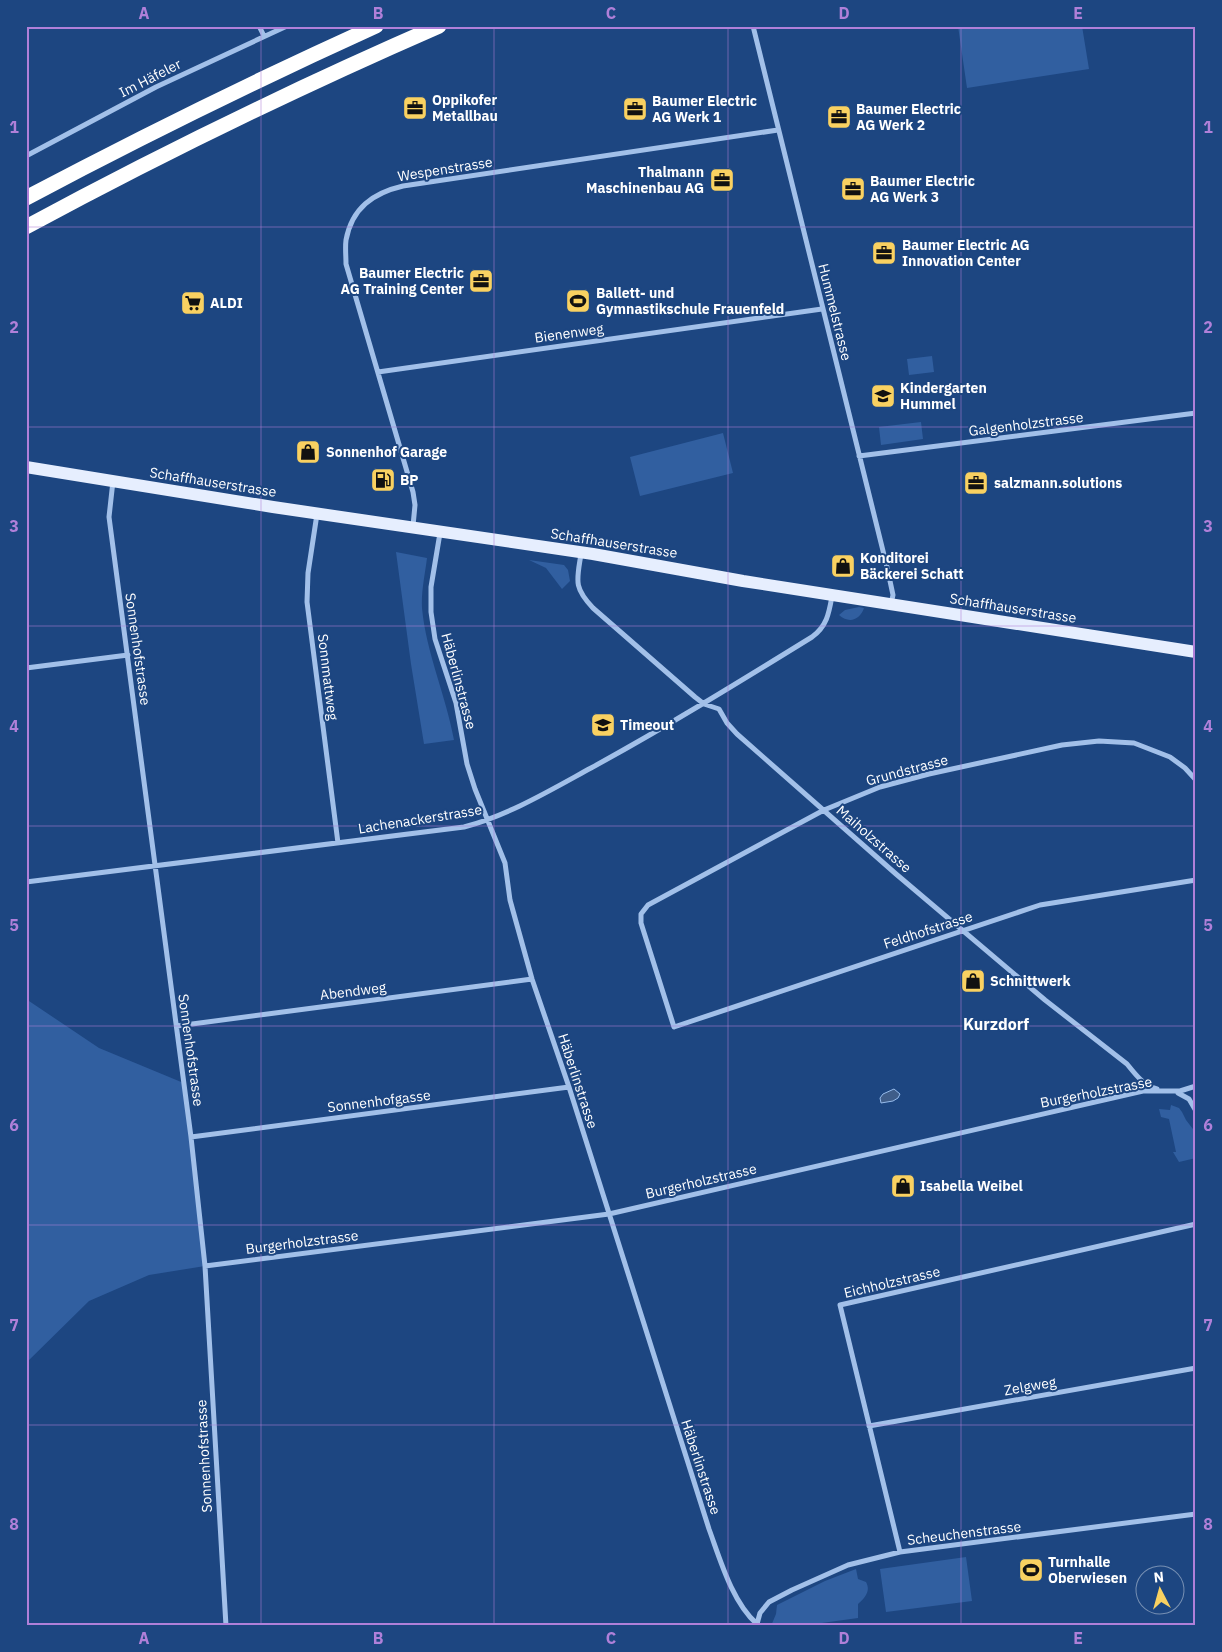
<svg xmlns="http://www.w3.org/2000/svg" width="1222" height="1652" font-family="'IBM Plex Sans',sans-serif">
  <rect width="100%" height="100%" fill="#1d4681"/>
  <path fill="#315fa0" d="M958 26H1082L1089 69 967 88Z
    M932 356 934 372 909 375 907 359Z
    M921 422 923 439 881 445 879 427Z
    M723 433 733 473 640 496 630 457Z
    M396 552 427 558C425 574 421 592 422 608 426 652 446 696 454 740L424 744 411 664Z
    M529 560 564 565 568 570 570 581 562 589 546 568Z
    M859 607 864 608C860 620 849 624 839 615L845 610Z
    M26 999 99 1048 186 1084 205 1266 149 1275 89 1301 26 1363Z
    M1171 1105 1179 1108 1182 1112 1186 1120 1196 1133V1158L1179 1162 1173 1152H1176L1169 1119 1161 1117 1159 1109 1170 1110Z
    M966 1557 972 1601 886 1612 880 1569Z
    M856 1569 858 1579 866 1582C871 1591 865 1598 858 1604V1618L800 1626H771L776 1614 777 1605 825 1581Z
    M891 1623H971V1626H891Z"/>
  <path fill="#3f5d89" stroke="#96bbeb" d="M894 1089 900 1094 898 1098 893 1101 881 1103 880 1098 883 1094Z"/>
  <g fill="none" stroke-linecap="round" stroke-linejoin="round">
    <path stroke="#a2c0e9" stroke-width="5" d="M259 26 264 36
      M753 26 887 567 893 595 891 604
      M26 156 156 87 287 26
      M378 372 822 309
      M859 456 1196 413
      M113 481 109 517 191 1137 205 1266 226 1626
      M317 514 308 573 307 602 338 843
      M413 526 415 505 413 492 346 264C346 256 345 248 346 240 352 208 373 193 403 186L778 130
      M440 533 431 587V612L435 639 456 703 467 764 475 789 505 863 510 900 532 979 569 1087 709 1529C720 1559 732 1602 757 1624V1626
      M581 554C577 580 573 587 593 608L695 697 704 704 719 709 727 723 737 734 896 874 1045 1000 1127 1064C1136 1075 1143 1085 1157 1089
      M26 668 128 655
      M1196 780 1185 768 1170 757 1134 743 1099 741 1062 745 929 774 880 787 824 810 648 905 641 914V923L674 1027 1040 905 1196 880
      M26 882 464 827C509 815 549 791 591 768 666 727 739 682 812 637 827 626 829 613 832 596
      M177 1026 532 979
      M1178 1093 1189 1099 1196 1111
      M191 1137 569 1087
      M205 1266 609 1214 1143 1091H1180L1196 1086
      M869 1426 1196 1368
      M900 1552 840 1305 1196 1224
      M757 1624 760 1613 769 1602 792 1590 848 1565 900 1552 1196 1514"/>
    <path stroke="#e6eefe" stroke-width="12" d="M26 467 273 507 593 554 743 581 1196 652"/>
    <path stroke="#fff" stroke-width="15" d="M26 198C141 137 257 80 376 26
      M26 227C161 154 299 87 439 26"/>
  </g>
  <path fill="none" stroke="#b080d9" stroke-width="1" stroke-opacity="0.55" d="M261 26V1626M494 26V1626M728 26V1626M961 26V1626M26 227H1196M26 427H1196M26 626H1196M26 826H1196M26 1026H1196M26 1225H1196M26 1425H1196"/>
  <defs>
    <symbol id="office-square" viewBox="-11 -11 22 22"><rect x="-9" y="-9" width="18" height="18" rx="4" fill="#f9d161" stroke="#1d4681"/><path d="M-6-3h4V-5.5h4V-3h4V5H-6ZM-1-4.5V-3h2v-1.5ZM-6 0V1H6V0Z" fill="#111"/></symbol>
    <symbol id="stadium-square" viewBox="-11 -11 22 22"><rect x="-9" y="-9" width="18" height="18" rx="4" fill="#f9d161" stroke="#1d4681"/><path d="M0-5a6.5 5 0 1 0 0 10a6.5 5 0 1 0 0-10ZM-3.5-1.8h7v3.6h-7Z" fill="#111"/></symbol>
    <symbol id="supermarket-square" viewBox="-11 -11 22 22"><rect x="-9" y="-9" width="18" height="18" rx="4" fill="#f9d161" stroke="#1d4681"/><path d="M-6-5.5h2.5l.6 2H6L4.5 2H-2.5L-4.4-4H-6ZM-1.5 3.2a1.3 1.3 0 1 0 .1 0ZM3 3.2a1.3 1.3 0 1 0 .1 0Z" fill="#111"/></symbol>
    <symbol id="school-square" viewBox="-11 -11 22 22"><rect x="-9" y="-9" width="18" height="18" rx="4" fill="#f9d161" stroke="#1d4681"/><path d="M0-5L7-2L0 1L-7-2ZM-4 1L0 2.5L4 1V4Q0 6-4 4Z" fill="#111"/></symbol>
    <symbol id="shop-square" viewBox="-11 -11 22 22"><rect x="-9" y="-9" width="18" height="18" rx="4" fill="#f9d161" stroke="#1d4681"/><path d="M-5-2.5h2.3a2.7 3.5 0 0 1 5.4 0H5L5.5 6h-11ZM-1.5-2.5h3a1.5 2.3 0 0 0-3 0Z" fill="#111"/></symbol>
    <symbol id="fuel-square" viewBox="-11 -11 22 22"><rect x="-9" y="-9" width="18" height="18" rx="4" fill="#f9d161" stroke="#1d4681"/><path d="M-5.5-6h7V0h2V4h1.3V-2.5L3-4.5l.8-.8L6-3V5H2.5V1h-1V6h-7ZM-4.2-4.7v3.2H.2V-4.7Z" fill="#111"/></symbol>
  </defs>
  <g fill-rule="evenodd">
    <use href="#office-square" x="401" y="94" width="28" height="28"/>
    <use href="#office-square" x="621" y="95" width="28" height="28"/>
    <use href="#office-square" x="825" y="103" width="28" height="28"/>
    <use href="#office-square" x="708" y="166" width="28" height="28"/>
    <use href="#office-square" x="839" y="175" width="28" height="28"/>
    <use href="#office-square" x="870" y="239" width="28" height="28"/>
    <use href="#office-square" x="467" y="267" width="28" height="28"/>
    <use href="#stadium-square" x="564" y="287" width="28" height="28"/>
    <use href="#supermarket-square" x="179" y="289" width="28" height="28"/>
    <use href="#school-square" x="869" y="382" width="28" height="28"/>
    <use href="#shop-square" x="294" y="438" width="28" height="28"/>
    <use href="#fuel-square" x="369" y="466" width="28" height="28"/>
    <use href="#office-square" x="962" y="469" width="28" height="28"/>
    <use href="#shop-square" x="829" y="552" width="28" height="28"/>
    <use href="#school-square" x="589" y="711" width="28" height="28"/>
    <use href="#shop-square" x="959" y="967" width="28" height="28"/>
    <use href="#shop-square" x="889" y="1172" width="28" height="28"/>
    <use href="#stadium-square" x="1017" y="1556" width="28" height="28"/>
  </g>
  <g text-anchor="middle" stroke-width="4" stroke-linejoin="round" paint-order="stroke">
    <g font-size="14" fill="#fff" stroke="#1d4681">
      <text transform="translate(150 78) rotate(-27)" y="5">Im Häfeler</text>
      <text transform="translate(445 169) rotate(-9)" y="5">Wespenstrasse</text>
      <text transform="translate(835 312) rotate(76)" y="5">Hummelstrasse</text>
      <text transform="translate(569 333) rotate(-8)" y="5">Bienenweg</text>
      <text transform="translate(1026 424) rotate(-7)" y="5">Galgenholzstrasse</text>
      <text transform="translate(213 482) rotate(9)" y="5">Schaffhauserstrasse</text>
      <text transform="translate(614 543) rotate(9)" y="5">Schaffhauserstrasse</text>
      <text transform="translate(1013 608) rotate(9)" y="5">Schaffhauserstrasse</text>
      <text transform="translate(138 649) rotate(82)" y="5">Sonnenhofstrasse</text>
      <text transform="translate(328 677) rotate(83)" y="5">Sonnmattweg</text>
      <text transform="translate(459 681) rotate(75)" y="5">Häberlinstrasse</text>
      <text transform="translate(907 770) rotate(-15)" y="5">Grundstrasse</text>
      <text transform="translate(420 819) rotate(-9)" y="5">Lachenackerstrasse</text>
      <text transform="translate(874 839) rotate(41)" y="5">Maiholzstrasse</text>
      <text transform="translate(928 930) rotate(-18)" y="5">Feldhofstrasse</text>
      <text transform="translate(353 991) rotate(-7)" y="5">Abendweg</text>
      <text transform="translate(191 1050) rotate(82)" y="5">Sonnenhofstrasse</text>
      <text transform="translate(578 1081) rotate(72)" y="5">Häberlinstrasse</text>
      <text transform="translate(1096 1092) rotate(-11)" y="5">Burgerholzstrasse</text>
      <text transform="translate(379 1101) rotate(-7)" y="5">Sonnenhofgasse</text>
      <text transform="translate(701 1181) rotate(-13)" y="5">Burgerholzstrasse</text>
      <text transform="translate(302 1242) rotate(-7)" y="5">Burgerholzstrasse</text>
      <text transform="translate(892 1282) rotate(-13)" y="5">Eichholzstrasse</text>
      <text transform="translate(1030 1386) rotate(-10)" y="5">Zelgweg</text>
      <text transform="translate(204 1456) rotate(-93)" y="5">Sonnenhofstrasse</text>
      <text transform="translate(701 1467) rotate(72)" y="5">Häberlinstrasse</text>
      <text transform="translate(964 1533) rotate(-7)" y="5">Scheuchenstrasse</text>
    </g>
    <g font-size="14" font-weight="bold" fill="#fff" stroke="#1d4681" text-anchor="start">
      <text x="432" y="105">Oppikofer<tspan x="432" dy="16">Metallbau</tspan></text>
      <text x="652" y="106">Baumer Electric<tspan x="652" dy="16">AG Werk 1</tspan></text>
      <text x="856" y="114">Baumer Electric<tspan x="856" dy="16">AG Werk 2</tspan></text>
      <text x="704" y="177" text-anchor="end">Thalmann<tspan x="704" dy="16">Maschinenbau AG</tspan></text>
      <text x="870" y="186">Baumer Electric<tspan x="870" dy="16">AG Werk 3</tspan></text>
      <text x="902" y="250">Baumer Electric AG<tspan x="902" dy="16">Innovation Center</tspan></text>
      <text x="464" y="278" text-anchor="end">Baumer Electric<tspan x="464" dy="16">AG Training Center</tspan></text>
      <text x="596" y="298">Ballett- und<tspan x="596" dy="16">Gymnastikschule Frauenfeld</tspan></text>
      <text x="210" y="308">ALDI</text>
      <text x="900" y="393">Kindergarten<tspan x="900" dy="16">Hummel</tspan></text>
      <text x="326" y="457">Sonnenhof Garage</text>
      <text x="400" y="485">BP</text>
      <text x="994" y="488">salzmann.solutions</text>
      <text x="860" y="563">Konditorei<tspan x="860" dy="16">Bäckerei Schatt</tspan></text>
      <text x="620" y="730">Timeout</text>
      <text x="990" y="986">Schnittwerk</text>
      <text x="920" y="1191">Isabella Weibel</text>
      <text x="1048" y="1567">Turnhalle<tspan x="1048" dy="16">Oberwiesen</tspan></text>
    </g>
    <g font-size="16" font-weight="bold" fill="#fff" stroke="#1d4681">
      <text x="996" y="1030">Kurzdorf</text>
    </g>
  </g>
  <rect width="1222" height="1652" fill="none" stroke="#1d4681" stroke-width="55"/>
  <g transform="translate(1160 1590) rotate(354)"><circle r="24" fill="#1d4681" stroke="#7790b3"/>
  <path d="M0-4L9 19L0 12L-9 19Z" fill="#f9d161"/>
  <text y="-8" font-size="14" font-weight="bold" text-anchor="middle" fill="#ffffff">N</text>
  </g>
  <rect x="28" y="28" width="1166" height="1596" fill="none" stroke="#b080d9" stroke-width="2"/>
  <g font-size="16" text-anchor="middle" font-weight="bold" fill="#b080d9">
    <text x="144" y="19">A</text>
    <text x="378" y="19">B</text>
    <text x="611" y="19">C</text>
    <text x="844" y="19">D</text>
    <text x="1078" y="19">E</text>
    <text x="14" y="133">1</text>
    <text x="1208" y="133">1</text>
    <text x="14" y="333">2</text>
    <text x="1208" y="333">2</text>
    <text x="14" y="532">3</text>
    <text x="1208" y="532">3</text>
    <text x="14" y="732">4</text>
    <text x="1208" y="732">4</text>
    <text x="14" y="931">5</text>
    <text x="1208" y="931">5</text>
    <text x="14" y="1131">6</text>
    <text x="1208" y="1131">6</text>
    <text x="14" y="1331">7</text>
    <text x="1208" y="1331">7</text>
    <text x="14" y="1530">8</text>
    <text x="1208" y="1530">8</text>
    <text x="144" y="1644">A</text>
    <text x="378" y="1644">B</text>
    <text x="611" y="1644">C</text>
    <text x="844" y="1644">D</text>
    <text x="1078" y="1644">E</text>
  </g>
</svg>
